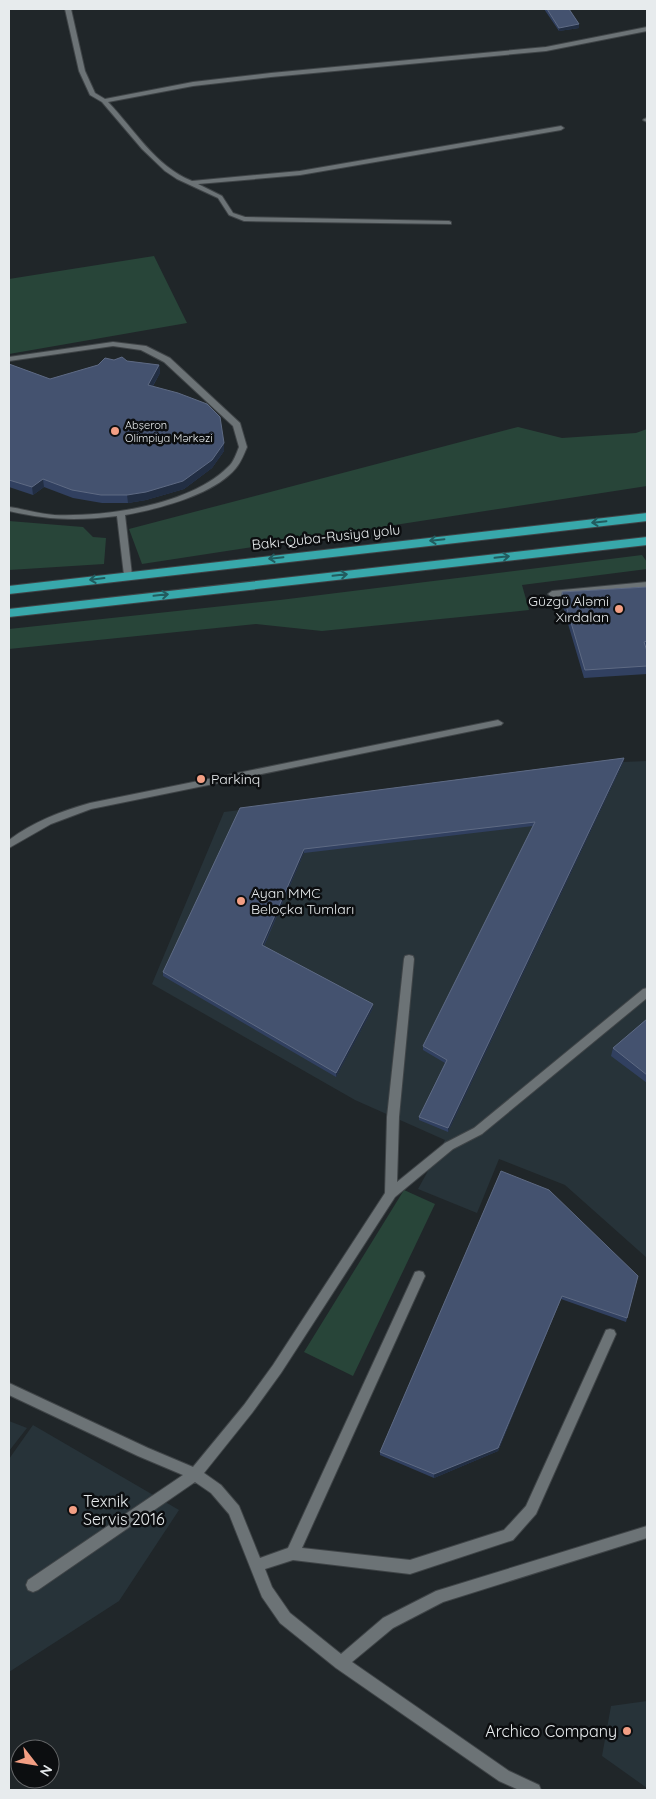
<svg xmlns="http://www.w3.org/2000/svg" width="656" height="1799" font-family="Quicksand,sans-serif">
  <rect width="100%" height="100%" fill="#202629"/>
  <path fill="#273339" d="M647 761V1258L565 1185 499 1159 477 1213 418 1189 445 1140 355 1100 152 984 224 812 623 762Z
    M9 1421 27 1428 9 1451Z
    M33 1425 179 1510 119 1601 9 1672V1459Z
    M647 1701V1788L602 1756 611 1706Z"/>
  <path fill="#284539" d="M154 256 187 323 9 354V279Z
    M518 427 562 438 636 433 647 429V486L142 564 129 529Z
    M9 521 83 527 93 537 106 538 104 564 9 570Z
    M642 555 647 562V569L522 585 529 610 322 631 256 624 9 649V629L280 600Z
    M404 1190 435 1204 353 1376 304 1352Z"/>
  <g fill="none" stroke-linecap="round" stroke-linejoin="round">
    <defs>
      <path id="lane" d="M65 9H71L85 71 95 93 105 99 193 82 271 73 546 47 647 27V31L546 51 271 77 193 86 108 102C135 130 155 166 192 181L300 171 561 126 564 128 561 130 300 175 198 184 222 196 233 213 245 217 449 221 451 222V224L244 221 229 215 218 198 177 179 165 171 142 149 102 102 90 95 79 71Z
        M647 118V122L643 120 644 119Z
        M113 342 146 346 170 358 240 423 247 447C244 454 241 462 236 468 214 495 158 509 125 515L132 575 128 578 124 575 117 516C77 521 48 520 9 511V507C24 509 39 514 54 515 106 517 190 505 228 467 234 462 236 454 239 447L233 426 164 362 141 350 113 346 9 361V357Z
        M647 582V588L552 597 548 594 552 591Z
        M498 720 503 723 501 725 91 809 51 824 9 848V840C33 822 61 811 90 803Z
        M409 955 413 956 414 959 399 1117 397 1182 445 1143 474 1128 643 989 647 988V998L482 1134 453 1149 395 1197 281 1373 252 1413 204 1473 221 1485 239 1506 260 1558 288 1548 415 1272 419 1271 423 1272 425 1276 302 1548 410 1560 504 1530 526 1506 606 1330 610 1329 614 1330 616 1334 536 1514 513 1540 410 1574 293 1560 265 1569 272 1587 290 1613 341 1654 383 1618 436 1591 647 1526V1538L443 1602 393 1628 352 1662 509 1771 539 1785 541 1790H519L499 1781 336 1668 280 1623 262 1597 229 1514 211 1493 195 1482 38 1590 33 1592 28 1590 26 1585 28 1580 183 1475 138 1456 9 1395V1383L148 1448 193 1467 244 1405 273 1365 385 1193 387 1117 404 959 405 956Z"/>
      <path id="highway" d="M647 513V521L9 594V586Z
        M647 537V545L9 617V609Z"/>
    </defs>
    <use href="#lane" stroke="#3f4447" stroke-width="2"/>
    <use href="#highway" stroke="#3f4447" stroke-width="2"/>
    <use href="#lane" fill="#6c7376" fill-rule="evenodd"/>
    <use href="#highway" fill="#38a8ab" fill-rule="evenodd"/>
  </g>
  <path fill="#314060" d="M544 9H569L579 24V28L559 31Z
    M127 361 159 365 160 373 153 386 224 443V451L212 468 184 489 146 500 128 503H102L73 498 44 487 33 495 9 487V364L50 379 98 365Z
    M647 587V674L584 678 561 600 562 592Z
    M624 758 623 763 448 1132 419 1120V1117L445 1063 423 1050V1046L533 826 304 853 264 946 373 1004V1008L336 1077 163 976V972L240 808Z
    M647 1019V1083L611 1056 613 1048Z
    M501 1171 638 1276 626 1322 561 1299 498 1451 434 1478 380 1455V1452Z"/>
  <path fill="#222e43" d="M579 24V28L559 31V28Z
    M159 365 160 373 149 392 148 385Z
    M224 443V451L212 468 184 489 146 500 128 503 127 495Z
    M43 479 44 487 33 495 32 487Z
    M624 758 623 763 448 1132V1128Z
    M304 849V853L262 949V945Z
    M373 1004V1008L336 1077V1073Z
    M562 1296 561 1299 498 1451 434 1478V1474Z"/>
  <path fill="#44526f" stroke="#5e6a83" d="M547 9H569L579 24 559 28Z
    M122 357 127 361 159 365 148 385 178 393 207 404 220 417 224 443 212 460 183 481 146 492 127 495H101L72 490 43 479 32 487 9 480V364L50 379 98 365 105 358 114 360Z
    M647 587V641L644 642 647 651V666L585 670 562 592Z
    M624 758 448 1128 419 1117 447 1060 423 1046 535 822 304 849 262 945 373 1004 336 1073 163 972 240 808Z
    M647 1019V1075L613 1048Z
    M501 1171 549 1190 638 1276 627 1318 562 1296 498 1448 434 1474 380 1452Z"/>
  <defs><path id="oneway-shaft" d="M-6 0H5M1.5-3L5.5 0L1.5 3" fill="none" stroke-width="1.6" stroke-linecap="round" stroke-linejoin="round" transform="scale(1.25)"/></defs>
  <g stroke="#225b5e">
    <use href="#oneway-shaft" transform="translate(599 522) rotate(174)"/>
    <use href="#oneway-shaft" transform="translate(437 540) rotate(174)"/>
    <use href="#oneway-shaft" transform="translate(502 557) rotate(-6)"/>
    <use href="#oneway-shaft" transform="translate(276 558) rotate(174)"/>
    <use href="#oneway-shaft" transform="translate(340 575) rotate(-6)"/>
    <use href="#oneway-shaft" transform="translate(97 579) rotate(173)"/>
    <use href="#oneway-shaft" transform="translate(161 595) rotate(-6)"/>
  </g>
  <g fill="#f39f84" stroke="#0c0e10" stroke-width="2">
    <circle cx="115" cy="431" r="5"/>
    <circle cx="619" cy="609" r="5"/>
    <circle cx="201" cy="779" r="5"/>
    <circle cx="241" cy="901" r="5"/>
    <circle cx="73" cy="1510" r="5"/>
    <circle cx="627" cy="1731" r="5"/>
  </g>
  <g text-anchor="middle" stroke-width="5" stroke-linejoin="round" paint-order="stroke">
    <g font-size="11" fill="#e7ebed" stroke="#0c0e10" text-anchor="start">
      <text x="125" y="429">Abşeron<tspan x="125" dy="13">Olimpiya Mərkəzi</tspan></text>
    </g>
    <g font-size="14" fill="#e7ebed" stroke="#0c0e10">
      <text transform="translate(326 537) rotate(-6)" y="5">Bakı-Quba-Rusiya yolu</text>
    </g>
    <g font-size="14" fill="#e7ebed" stroke="#0c0e10" text-anchor="start">
      <text x="609" y="606" text-anchor="end">Güzgü Aləmi<tspan x="609" dy="16">Xırdalan</tspan></text>
      <text x="211" y="784">Parkinq</text>
      <text x="251" y="898">Ayan MMC<tspan x="251" dy="16">Beloçka Tumları</tspan></text>
    </g>
    <g font-size="16" fill="#e7ebed" stroke="#0c0e10" text-anchor="start">
      <text x="83" y="1507">Texnik<tspan x="83" dy="18">Servis 2016</tspan></text>
      <text x="617" y="1737" text-anchor="end">Archico Company</text>
    </g>
  </g>
  <rect width="656" height="1799" fill="none" stroke="#e7ebed" stroke-width="20"/>
  <g transform="translate(35 1764) rotate(121)"><circle r="24" fill="#0c0e10" stroke="#646668"/>
  <path d="M0-4L9 19L0 12L-9 19Z" fill="#f39f84"/>
  <text y="-8" font-size="14" font-weight="bold" text-anchor="middle" fill="#e7ebed">N</text>
  </g>
</svg>
